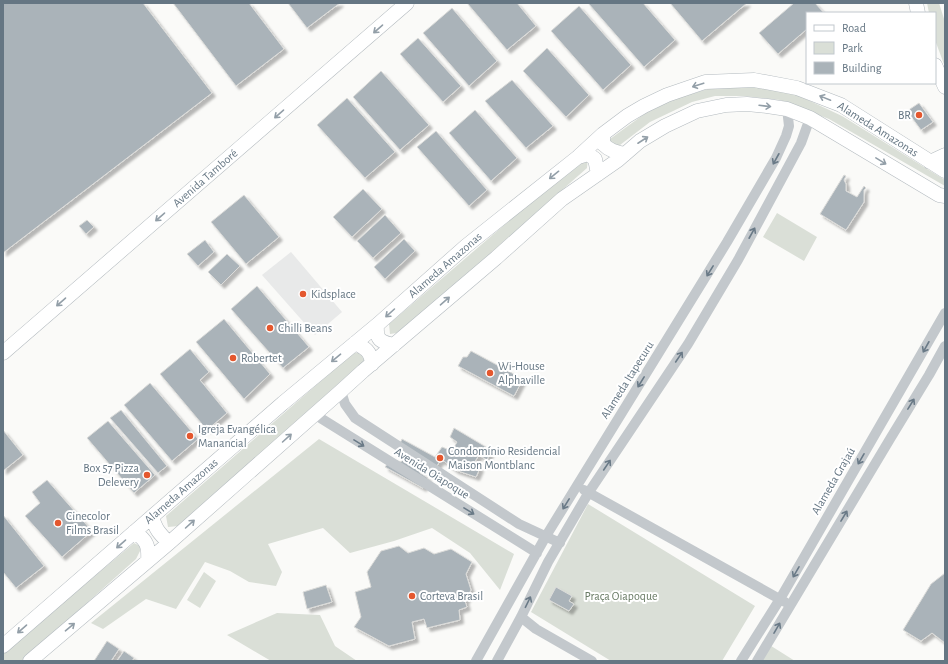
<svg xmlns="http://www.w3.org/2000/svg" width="948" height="664" font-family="'Alegreya Sans',sans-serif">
  <defs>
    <filter id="shadow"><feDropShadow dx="3.5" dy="3.5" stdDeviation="1" flood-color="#0004"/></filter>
  </defs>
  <rect width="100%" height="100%" fill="#fafaf8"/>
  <path fill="#e8e9e9" d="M291 252 342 312 315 335 262 275Z"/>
  <path fill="#dadfd7" d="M927 3H939L945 22V67L935 40V13H929Z
    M756 87 793 93 842 116 945 180V186L829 119 780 100 744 96H715L692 102 650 122 620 145 615 147 611 145 610 139 654 107 675 99 711 88Z
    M588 157 587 168 448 291 397 333 390 334 389 324 581 159Z
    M777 213 817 237 804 261 763 237Z
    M353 353H359L365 360 179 526 168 527 166 516Z
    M319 439 514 554 500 590 470 553 432 528 394 541 350 553 323 528 268 544 282 572 276 586 249 582 230 571 205 562 176 609 146 599 103 629 91 623Z
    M588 504 755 606 722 661H611L531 612Z
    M134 543 142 547 136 559 22 661H3V653Z
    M204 572 216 581 200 608 187 600Z
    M277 613 320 615 335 646 357 661H271L227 635Z
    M768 644 795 661H757Z"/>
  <path fill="#aab3b9" stroke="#dcdcda" filter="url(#shadow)" d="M3 3H143L212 93 3 253Z
    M173 3H249L284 49 236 86Z
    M288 3H340L307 28Z
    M467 3H517L536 26 507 50Z
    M588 3H643L675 40 644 67Z
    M670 3H747L702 41Z
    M794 3H815L824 13H807V29L778 54 759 33Z
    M579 6 631 65 603 90 551 31Z
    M452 8 497 61 469 86 423 33Z
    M418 38 461 86 443 102 400 54Z
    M547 48 589 95 566 117 523 71Z
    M381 71 429 125 400 150 353 97Z
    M512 80 553 126 526 148 485 101Z
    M347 98 395 152 365 178 317 125Z
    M919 103 933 122 921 130 907 111Z
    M475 110 517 158 491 181 449 133Z
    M436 131 487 190 469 206 417 147Z
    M844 175 846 176 844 180 846 184V191L857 197 864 186 866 188 864 190V202L846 230 820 214Z
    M363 189 382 209 352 237 333 217Z
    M244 195 279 237 246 264 211 222Z
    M385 215 401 233 373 258 357 241Z
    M87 220 94 227 86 234 79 226Z
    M404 239 415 251 385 279 374 267Z
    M205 240 214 252 198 266 187 254Z
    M227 254 240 266 221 285 208 272Z
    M257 286 309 347 283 368 231 309Z
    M224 319 270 374 244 399 196 342Z
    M190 349 209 372 200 380 227 413 207 430 160 374Z
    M471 351 523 379 514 396 458 366 463 357H467Z
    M150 383 198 439 172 461 124 405Z
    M121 410 167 466 158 473 110 418Z
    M108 421 155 475 134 493 87 438Z
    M454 428 491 450 487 460 479 455 474 463 480 468 476 477 455 470 444 461H440L433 472 424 467 420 473 428 478 423 488 385 467 391 459 401 462 404 455 397 450 402 439 435 457 442 447 452 451 457 442 450 437Z
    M3 430 23 455 3 471Z
    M47 480 92 531 62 557 25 516 40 503 32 492Z
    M3 515 44 566 16 588 3 572Z
    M399 546 408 553 424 548 434 554 451 549 472 562 466 574 471 590 465 601 467 607 459 610 460 620 427 628 424 619 412 622 415 639 389 646 354 627 361 617 355 592 371 587 367 572 381 551Z
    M945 573V643L932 633 921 641 903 630 931 584Z
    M326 585 332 602 307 609 303 592Z
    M556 587 572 596 569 601 574 604 569 611 549 600Z
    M107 641 119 649 111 661H94Z
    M124 651 134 658 132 661H117Z"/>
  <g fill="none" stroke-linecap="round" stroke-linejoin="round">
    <defs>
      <path id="secondary" d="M916 3 918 13
        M935 65 945 87
        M603 134V144C610 151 616 152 625 154
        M578 157 588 154 595 159 598 174
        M930 162 945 155
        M377 325C376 340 380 342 394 345
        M355 343C365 348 371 351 372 364
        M3 353 407 3
        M152 517C156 530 159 533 169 543
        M134 532C147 540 149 546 148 561
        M3 646 283 403 377 325 466 246 578 157 603 134 627 116 644 106 667 95 705 82 754 80 797 88 841 105 945 171
        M30 661 169 543 341 391 363 371 496 258 562 199 618 160 640 141 665 126 697 111 726 105 747 104 767 106 787 109 810 118 939 195 945 196"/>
    </defs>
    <use href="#secondary" stroke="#b3babf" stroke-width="15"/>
    <path stroke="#c3c8cc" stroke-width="10" d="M341 391 345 404 355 418 519 524 560 543
      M314 414 537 553
      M584 490 785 602
      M521 617 536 629 592 661
      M476 661 546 536 727 242 776 158 786 136 789 126 787 109
      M497 661 521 617 548 562 589 492 688 344 738 260 801 143 810 118
      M741 661 780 599 945 313
      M757 661 890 439 929 375 945 346"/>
    <use href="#secondary" stroke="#fff" stroke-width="14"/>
  </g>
  <defs><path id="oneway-shaft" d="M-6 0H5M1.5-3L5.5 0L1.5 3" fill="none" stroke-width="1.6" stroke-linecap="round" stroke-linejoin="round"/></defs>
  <g stroke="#939fa8">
    <use href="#oneway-shaft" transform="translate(378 29) rotate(139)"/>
    <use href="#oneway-shaft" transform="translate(698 85) rotate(162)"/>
    <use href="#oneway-shaft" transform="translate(825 98) rotate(-158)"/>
    <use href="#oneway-shaft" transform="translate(765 106) rotate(7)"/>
    <use href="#oneway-shaft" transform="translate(279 114) rotate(139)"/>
    <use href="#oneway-shaft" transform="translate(643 140) rotate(-33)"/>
    <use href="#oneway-shaft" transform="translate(881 161) rotate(31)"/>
    <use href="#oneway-shaft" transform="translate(554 175) rotate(141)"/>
    <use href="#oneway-shaft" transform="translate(160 217) rotate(139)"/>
    <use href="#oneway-shaft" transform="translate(445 301) rotate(-41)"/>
    <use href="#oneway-shaft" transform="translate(61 302) rotate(139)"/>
    <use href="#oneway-shaft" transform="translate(390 313) rotate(138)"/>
    <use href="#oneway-shaft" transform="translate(336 358) rotate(140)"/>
    <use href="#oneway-shaft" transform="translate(287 438) rotate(-42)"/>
    <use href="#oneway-shaft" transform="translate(190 524) rotate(-42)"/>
    <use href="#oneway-shaft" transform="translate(121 544) rotate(139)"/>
    <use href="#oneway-shaft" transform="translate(70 627) rotate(-40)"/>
    <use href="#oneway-shaft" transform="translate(22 629) rotate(139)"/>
  </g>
  <g stroke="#6a7a87">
    <use href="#oneway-shaft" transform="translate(776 159) rotate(119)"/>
    <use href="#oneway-shaft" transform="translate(752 233) rotate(-61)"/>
    <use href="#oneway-shaft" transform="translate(710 271) rotate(122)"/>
    <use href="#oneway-shaft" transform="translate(926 347) rotate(119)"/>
    <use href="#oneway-shaft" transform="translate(679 357) rotate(-56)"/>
    <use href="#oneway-shaft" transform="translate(641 382) rotate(122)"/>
    <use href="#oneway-shaft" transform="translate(911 404) rotate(-58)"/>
    <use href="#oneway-shaft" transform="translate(359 443) rotate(32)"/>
    <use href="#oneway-shaft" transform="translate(861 459) rotate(120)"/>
    <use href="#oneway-shaft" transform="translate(607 465) rotate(-56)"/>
    <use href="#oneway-shaft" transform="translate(566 504) rotate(122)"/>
    <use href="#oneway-shaft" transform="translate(469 511) rotate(32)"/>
    <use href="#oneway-shaft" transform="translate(844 516) rotate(-59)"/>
    <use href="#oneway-shaft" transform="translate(796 572) rotate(120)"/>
    <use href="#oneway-shaft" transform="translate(528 602) rotate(-64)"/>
    <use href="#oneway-shaft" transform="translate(777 628) rotate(-60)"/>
  </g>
  <g fill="#e4572e" stroke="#fff" stroke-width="1.5">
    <circle cx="919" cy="115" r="4"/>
    <circle cx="303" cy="294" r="4"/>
    <circle cx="270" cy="328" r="4"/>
    <circle cx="233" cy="358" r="4"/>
    <circle cx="490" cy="373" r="4"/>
    <circle cx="190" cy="436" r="4"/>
    <circle cx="440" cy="458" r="4"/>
    <circle cx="147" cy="475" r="4"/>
    <circle cx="58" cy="523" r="4"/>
    <circle cx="412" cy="596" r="4"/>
  </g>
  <g text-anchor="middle" stroke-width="4" stroke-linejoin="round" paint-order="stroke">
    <g font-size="12" fill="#657683" stroke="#fff" text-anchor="start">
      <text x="911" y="119" text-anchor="end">BR</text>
      <text x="311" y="298">Kidsplace</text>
      <text x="278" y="332">Chilli Beans</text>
      <text x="241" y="362">Robertet</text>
      <text x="498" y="370">Wi-House<tspan x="498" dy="14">Alphaville</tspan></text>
      <text x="198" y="433">Igreja Evangélica<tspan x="198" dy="14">Manancial</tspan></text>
      <text x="448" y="455">Condomínio Residencial<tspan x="448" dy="14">Maison Montblanc</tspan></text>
      <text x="139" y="472" text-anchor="end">Box 57 Pizza<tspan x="139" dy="14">Delevery</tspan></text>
      <text x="66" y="520">Cinecolor<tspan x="66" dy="14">Films Brasil</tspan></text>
      <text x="420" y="600">Corteva Brasil</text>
    </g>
    <g font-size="12" fill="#657683" stroke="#fff">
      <text transform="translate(878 129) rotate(32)" y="4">Alameda Amazonas</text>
      <text transform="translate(205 178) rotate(-41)" y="4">Avenida Tamboré</text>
      <text transform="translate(445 265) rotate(-41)" y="4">Alameda Amazonas</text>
      <text transform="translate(627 380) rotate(-58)" y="4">Alameda Itapecuru</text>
      <text transform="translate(432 473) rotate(32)" y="4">Avenida Oiapoque</text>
      <text transform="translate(833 481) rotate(-60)" y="4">Alameda Grajaú</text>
      <text transform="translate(181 491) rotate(-41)" y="4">Alameda Amazonas</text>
    </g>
    <g font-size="12" fill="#687a64" stroke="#fff">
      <text x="621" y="600">Praça Oiapoque</text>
    </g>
  </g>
  <rect width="948" height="664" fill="none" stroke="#657683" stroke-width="8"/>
  <rect x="806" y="12" width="130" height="72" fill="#ffffff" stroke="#c1c8cd"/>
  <rect x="814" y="25" width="20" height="6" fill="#ffffff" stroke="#c1c8cd"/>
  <text x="842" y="32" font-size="12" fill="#657683">Road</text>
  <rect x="814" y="42" width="20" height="12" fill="#dadfd7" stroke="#c1c8cd"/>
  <text x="842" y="52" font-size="12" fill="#657683">Park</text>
  <rect x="814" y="62" width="20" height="12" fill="#aab3b9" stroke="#c1c8cd"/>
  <text x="842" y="72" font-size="12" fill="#657683">Building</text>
</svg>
